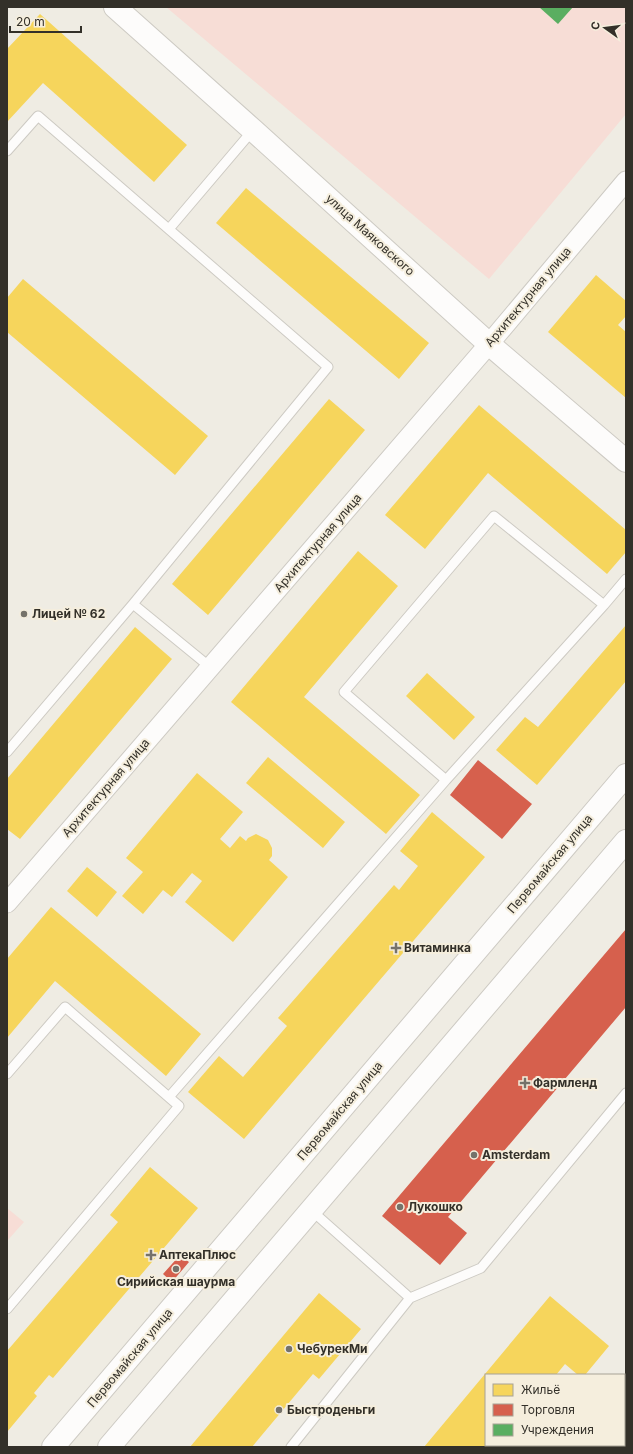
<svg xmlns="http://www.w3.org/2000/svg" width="633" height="1454" font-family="Inter,sans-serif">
  <rect width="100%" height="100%" fill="#efece3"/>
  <path fill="#f7ddd6" d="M166 7H626V114L489 279Z
    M7 1208 24 1222 7 1241Z"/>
  <path fill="#f6d55c" d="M40 14 187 145 154 182 43 83 7 122V49Z
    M246 188 429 343 399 379 216 223Z
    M596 275 626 301V316L618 325 626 332V398L548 332Z
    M23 279 208 436 175 475 7 332V298Z
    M329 399 365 430 208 615 172 584Z
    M479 405 626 530V552L607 574 488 473 425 549 385 515Z
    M358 551 398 586 304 697 420 795 386 834 231 702Z
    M626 625V681L537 785 496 750 525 717 538 727Z
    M135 627 172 659 20 839 7 829V779Z
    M427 673 475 717 454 740 406 696Z
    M268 757 345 822 323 848 246 783Z
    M197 773 243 812 220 839 230 848 240 836 246 841 248 838 256 834 268 840 272 848V856L269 860 288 877 233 942 185 902 202 881 192 873 172 897 163 890 143 914 122 896 143 872 126 858Z
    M432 812 485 857 244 1139 188 1092 219 1056 243 1077 287 1026 278 1018 394 885 399 890 418 866 400 851Z
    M87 867 117 892 97 917 67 891Z
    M51 907 201 1034 166 1076 55 981 7 1038V959Z
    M150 1167 198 1208 53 1378 49 1375 34 1393 37 1396 7 1432V1351L118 1222 110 1215Z
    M319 1293 361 1329 319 1379 313 1374 252 1447H190Z
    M550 1296 609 1346 585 1375H578L565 1364 556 1375H486V1445H498L496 1447H424Z"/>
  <path fill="#d6604d" d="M478 760 532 804 502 839 450 795Z
    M626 929V1007L448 1217 467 1233 440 1265 382 1216Z
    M180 1255 189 1262 172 1282 163 1274Z"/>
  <path fill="#5aae61" d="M539 7H573L558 24Z"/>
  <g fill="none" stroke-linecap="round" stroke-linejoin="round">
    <defs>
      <path id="service" d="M7 151 38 116 328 367 133 604 7 752
        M169 229 253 130
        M133 604 210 667
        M446 780 604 605
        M7 1074 65 1007 179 1106 7 1309
        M169 1097 446 780 344 692 494 516 604 605 626 579
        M410 1298 481 1268 626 1093
        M291 1447 410 1298 311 1210"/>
      <path id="minor" d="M7 903 489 344 626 181"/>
      <path id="tertiary" d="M115 7 253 130 489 344 626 461"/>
      <path id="secondary" d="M53 1447 626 775
        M109 1447 626 841"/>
    </defs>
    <use href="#service" stroke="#cdcac3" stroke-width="11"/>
    <use href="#minor" stroke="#cdcac3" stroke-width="21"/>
    <use href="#tertiary" stroke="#cdcac3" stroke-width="24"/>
    <use href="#secondary" stroke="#cdcac3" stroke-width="24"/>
    <use href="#service" stroke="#fdfcfb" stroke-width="9"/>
    <use href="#minor" stroke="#fdfcfb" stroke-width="19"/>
    <use href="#tertiary" stroke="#fdfcfb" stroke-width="22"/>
    <use href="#secondary" stroke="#fdfcfb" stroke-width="22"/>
  </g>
  <g fill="#75726a" stroke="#f5eedd" stroke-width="1.5">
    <circle cx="24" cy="614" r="4"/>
    <path d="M394 942h4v4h4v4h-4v4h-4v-4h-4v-4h4z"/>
    <path d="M523 1077h4v4h4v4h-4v4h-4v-4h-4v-4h4z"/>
    <circle cx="474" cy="1155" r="4"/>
    <circle cx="400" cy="1207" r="4"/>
    <path d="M149 1249h4v4h4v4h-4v4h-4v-4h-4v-4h4z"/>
    <circle cx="176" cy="1269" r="4"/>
    <circle cx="289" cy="1349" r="4"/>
    <circle cx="279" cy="1410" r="4"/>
  </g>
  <g text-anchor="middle" stroke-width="4" stroke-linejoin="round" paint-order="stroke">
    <g font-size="12" fill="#333029" stroke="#f5eedd">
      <text transform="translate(370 235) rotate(42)" y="4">улица Маяковского</text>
      <text transform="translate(528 297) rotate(-50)" y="4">Архитектурная улица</text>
      <text transform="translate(318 543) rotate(-49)" y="4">Архитектурная улица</text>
      <text transform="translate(106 788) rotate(-49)" y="4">Архитектурная улица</text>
      <text transform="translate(550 864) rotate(-50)" y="4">Первомайская улица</text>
      <text transform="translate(340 1111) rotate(-50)" y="4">Первомайская улица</text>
      <text transform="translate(130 1358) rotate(-50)" y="4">Первомайская улица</text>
    </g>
    <g font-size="12" font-weight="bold" fill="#333029" stroke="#f5eedd" text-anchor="start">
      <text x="32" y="618">Лицей № 62</text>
      <text x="404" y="952">Витаминка</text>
      <text x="533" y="1087">Фармленд</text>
      <text x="482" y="1159">Amsterdam</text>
      <text x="408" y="1211">Лукошко</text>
      <text x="159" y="1259">АптекаПлюс</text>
      <text x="176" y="1286" text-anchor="middle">Сирийская шаурма</text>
      <text x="297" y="1353">ЧебурекМи</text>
      <text x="287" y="1414">Быстроденьги</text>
    </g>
  </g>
  <rect width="633" height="1454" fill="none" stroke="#333029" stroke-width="16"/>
  <rect x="485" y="1374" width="140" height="72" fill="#f5eedd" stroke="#a7a295"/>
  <rect x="493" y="1384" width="20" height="12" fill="#f6d55c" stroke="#a7a295"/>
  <text x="521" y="1394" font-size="12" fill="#333029">Жильё</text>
  <rect x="493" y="1404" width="20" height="12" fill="#d6604d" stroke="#a7a295"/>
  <text x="521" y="1414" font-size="12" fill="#333029">Торговля</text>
  <rect x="493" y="1424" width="20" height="12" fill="#5aae61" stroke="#a7a295"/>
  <text x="521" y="1434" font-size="12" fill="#333029">Учреждения</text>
  <g transform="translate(605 28) rotate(284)" stroke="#f5eedd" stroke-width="3" paint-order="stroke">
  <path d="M0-3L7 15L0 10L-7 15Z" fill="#333029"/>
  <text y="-6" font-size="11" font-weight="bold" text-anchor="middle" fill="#333029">С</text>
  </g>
  <path d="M10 26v6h71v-6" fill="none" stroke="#333029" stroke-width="2"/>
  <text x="16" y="26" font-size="12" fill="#333029" stroke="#f5eedd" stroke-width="3" paint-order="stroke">20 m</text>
</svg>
